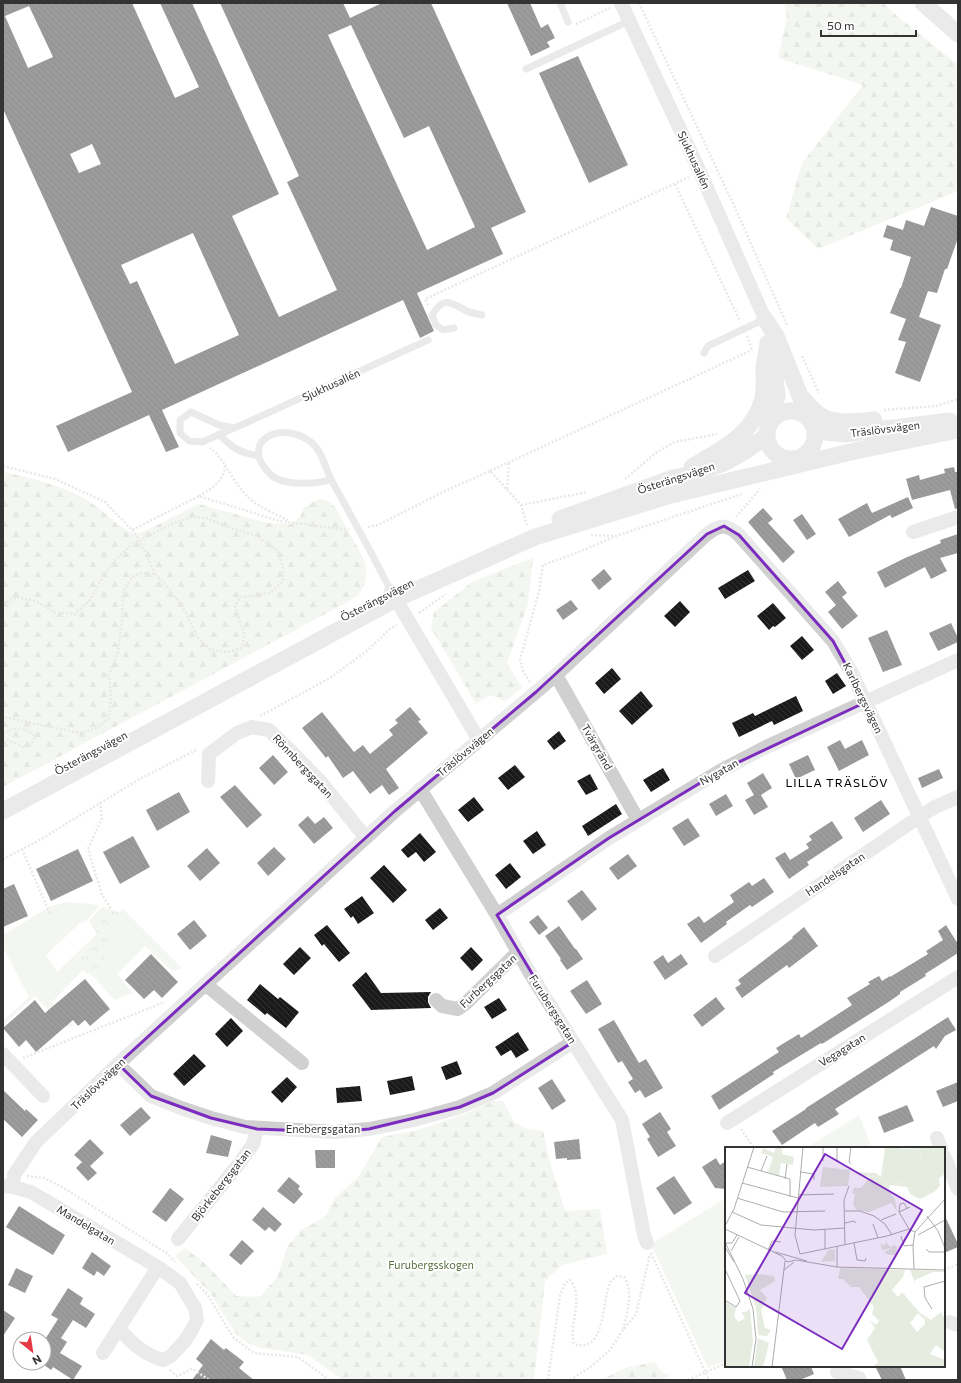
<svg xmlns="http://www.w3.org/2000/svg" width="961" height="1383" font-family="Commissioner,sans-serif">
  <defs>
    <pattern id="forest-firs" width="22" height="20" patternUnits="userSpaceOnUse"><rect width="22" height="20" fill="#e6ecdf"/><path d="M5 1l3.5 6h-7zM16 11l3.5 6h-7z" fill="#c6cbc0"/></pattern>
    <pattern id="park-crowns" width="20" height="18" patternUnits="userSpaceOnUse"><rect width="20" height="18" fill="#e6ecdf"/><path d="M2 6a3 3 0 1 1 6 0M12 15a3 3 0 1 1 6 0" fill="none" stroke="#c6cbc0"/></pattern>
    <pattern id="building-back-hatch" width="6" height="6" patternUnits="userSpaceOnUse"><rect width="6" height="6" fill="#1a1a1a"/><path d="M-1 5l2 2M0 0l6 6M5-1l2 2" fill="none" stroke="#333"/></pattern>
  </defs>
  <rect width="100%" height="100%" fill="#fff"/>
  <path fill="#e6ecdf" d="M68 902 100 905 87 920 82 923H80L46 955 57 972 123 909 182 968 172 971 145 946 117 974 133 993 115 1000 85 968 52 1002 74 1026 65 1027 35 996 3 1025V1021L29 997 3 947V935L49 907Z
    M859 1115 872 1148H806Z
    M726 1198V1360L708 1368 651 1244Z"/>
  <path fill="url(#forest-firs)" d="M784 3H883L896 15 958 65V191L818 249 786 218 802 163 863 85 778 58 787 17Z
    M3 472C32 478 61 485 87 500 103 510 117 526 134 534L143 532 199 504 268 523 291 524 300 517 304 508 314 501 320 499 328 501 335 507 360 552 365 563 366 573 365 584 358 596 342 605 3 787Z
    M533 558 528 604 507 663 522 688 505 701 490 695 476 704 431 628 434 612 472 582Z
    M492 1101H503L514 1122 527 1129 543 1131 550 1162 565 1211 600 1209 607 1254 562 1265 545 1281 534 1380H339L338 1377 308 1355 261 1348 249 1344 236 1334 210 1293 175 1256 185 1248 206 1264 236 1296 260 1297 278 1276 287 1247 301 1230 325 1217 335 1198 359 1176 382 1137 418 1130 465 1114Z
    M655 1362 660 1370 670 1376 663 1380H601L625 1368Z"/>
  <path fill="url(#park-crowns)" d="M102 907 123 913 104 928 114 936 117 944 105 958 107 963 98 971 87 974 71 960 97 934 89 921Z"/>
  <path fill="url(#building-back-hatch)" fill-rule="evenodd" d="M3 3H132L175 98 199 87 160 3H192L279 194 232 216 279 317 337 290 287 182 299 176 220 3H343L350 18 382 3H431L526 212 491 228 503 254 417 293 434 331 420 338 403 300 162 410 179 447 166 452 149 415 68 452 56 426 132 392 3 109ZM29 6 53 57 28 68 5 16ZM351 25 404 138 429 126 475 227 427 250 328 35ZM92 144 101 164 79 173 70 154ZM193 233 239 335 175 364 137 281 130 284 121 265Z
    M507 3H530L541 28 548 24 555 38 547 42 550 47 531 56Z
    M578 56 628 165 589 183 539 73Z
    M931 207 958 216V238L947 269H945L937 293 928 291 919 317 941 325 920 382 895 373 906 342 898 340 906 319 890 313 900 288H901L911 257 890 250 893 240 883 237 887 225 903 230 906 220 924 226Z
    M954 467 955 472H958V508L955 509 950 490 912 500 906 479 919 475 920 480 945 473 944 469Z
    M908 497 913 508 892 518 890 515 849 537 838 519 867 503 872 513Z
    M763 508 773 519 768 523 795 552 783 563 748 522Z
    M802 514 816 534 807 540 793 520Z
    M958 534V553L940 558 947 571 931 579 925 567 885 588 877 572 905 558 941 543 940 540Z
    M604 569 612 579 599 590 591 580Z
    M748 570 755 581 725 599 718 588Z
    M838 581 847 593 842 597 858 616 842 629 828 612 836 605 825 592Z
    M571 600 578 609 563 620 556 610Z
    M680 601 690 612 675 627 664 616Z
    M773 603 786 618 775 627 773 626 769 630 757 616Z
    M951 623 958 638V642L938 651 929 633Z
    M887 630 902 665 883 672 868 638Z
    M802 636 814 650 802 660 790 646Z
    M612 668 621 679 604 694 595 683Z
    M837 673 846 686 833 694 825 681Z
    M641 691 653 706 632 725 619 711Z
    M796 696 803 711 774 725 772 721 739 737 732 723 753 713 755 716Z
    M410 707 421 720 418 721 428 733 386 769 399 788 389 795 382 785 370 794 353 771 343 778 328 756 326 758 302 728 322 712 354 752 363 745 370 754 393 735 389 730 398 723 395 720Z
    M559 731 566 741 554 750 547 741Z
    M840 740 845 749 862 740 869 755 839 771 827 747Z
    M273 755 288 772 274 785 259 768Z
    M808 755 815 770 796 779 789 764Z
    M515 765 525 777 508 790 498 778Z
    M663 768 670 780 651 792 643 780Z
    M939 769 943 778 922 788 918 778Z
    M763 773 772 788 761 795 768 807 754 815 745 800 754 795 747 783Z
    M590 774 598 789 586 795 577 781Z
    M235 785 262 815 247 828 220 797Z
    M179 792 190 812 157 831 146 810Z
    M726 794 733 806 716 816 709 804Z
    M474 797 484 810 468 822 458 810Z
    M881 800 890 814 863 832 854 818Z
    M616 804 622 814 588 836 582 826Z
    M308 816 315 824 324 817 333 828 314 844 298 825Z
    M688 818 700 836 684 846 672 828Z
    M832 821 843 838 807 862 809 865 789 879 775 858 785 852 790 860 809 848 806 844 812 840 809 836Z
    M537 831 546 845 533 854 523 841Z
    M420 833 436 852 424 862 416 852 408 858 401 850Z
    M133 836 150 867 120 884 103 852Z
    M274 847 286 859 268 876 257 863Z
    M207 848 220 863 200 881 187 866Z
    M78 849 93 881 51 901 36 869Z
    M628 854 637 866 618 880 609 868Z
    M510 863 521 877 506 889 495 875Z
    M384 865 407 890 393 903 370 878Z
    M764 878 774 892 752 907 750 905 726 922 727 924 701 943 687 924 699 916 704 923 734 902 730 895 749 882 752 886Z
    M14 884 28 916 3 927V889Z
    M582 890 597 909 582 921 567 901Z
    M362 896 374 913 358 924 353 916 351 918 344 909Z
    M440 908 448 918 433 930 425 920Z
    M538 915 548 928 539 935 529 922Z
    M194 920 207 936 190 950 177 934Z
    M327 925 350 953 339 962 324 944 322 946 314 935Z
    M946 925 958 944V953L925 974 926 976 900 992V994L887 1003 822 1044 821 1043 773 1072 774 1074 719 1110 711 1096 779 1052 776 1048 799 1034 801 1038 852 1005 847 998 870 984 868 982 879 976 882 981 890 976V977L928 954 926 951 943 940 938 931Z
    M559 926 575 949H576L583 959 567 970 560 960 561 959 545 936Z
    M804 927 818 946 789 968 787 965 742 998 735 988 741 984 738 980 776 951 793 938 792 937Z
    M300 947 311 958 294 975 283 964Z
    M471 947 483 960 472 971 460 958Z
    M151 954 178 982 162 998 154 990 144 999 125 980Z
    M681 954 688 964 665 980 653 962 663 955 668 963Z
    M366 972 381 993 431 992 428 997V1002L431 1008 371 1010 352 985Z
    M85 979 110 1009 90 1026 85 1020 78 1026 73 1020 36 1052 26 1040 19 1047 3 1028 35 1000 45 1013Z
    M587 980 602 1004 586 1014 570 991Z
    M260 984 278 999 280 997 299 1012 286 1028 267 1013 265 1015 247 1000Z
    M716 997 725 1009 702 1027 693 1015Z
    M499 998 507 1010 492 1019 484 1007Z
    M948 1017 956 1030 945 1036 936 1049 934 1046 835 1109 839 1114 818 1127 815 1123 782 1145 772 1131 806 1109V1108Z
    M231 1018 243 1031 227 1047 215 1034Z
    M614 1020 639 1063 646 1059 663 1088 645 1098 640 1090 635 1093 628 1082 633 1079 622 1061 618 1063 598 1029Z
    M518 1032 529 1050 516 1058 511 1050 501 1056 495 1047Z
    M194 1054 206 1066 184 1086 173 1074Z
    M457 1061 462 1074 446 1080 441 1067Z
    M412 1076 415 1090 390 1095 387 1081Z
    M287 1077 297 1087 282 1103 271 1092Z
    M552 1079 566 1101 552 1110 538 1088Z
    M958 1082V1101L943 1107 936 1091Z
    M360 1086 362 1101 337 1103 336 1088Z
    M3 1090 25 1111 26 1109 38 1120 22 1137 3 1119Z
    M907 1105 914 1121 884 1133 878 1117Z
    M141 1107 151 1118 130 1136 120 1125Z
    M660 1112 671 1129 667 1132 676 1146 658 1157 647 1139 650 1137 642 1124Z
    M211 1135 232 1141 228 1157 206 1153Z
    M90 1139 104 1153 90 1166 97 1173 88 1181 76 1168 82 1162 74 1155Z
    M579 1139 581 1159 567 1160V1158L556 1159 554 1142Z
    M315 1150H335V1168H316Z
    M716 1158 720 1165 726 1161V1189L715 1188 702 1167Z
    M674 1176 692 1203 674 1215 656 1188Z
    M289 1177 300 1186 298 1189 303 1194 294 1204 277 1191Z
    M170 1188 184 1199 166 1222 152 1212Z
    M19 1206 65 1235 53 1255 6 1227Z
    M263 1207 282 1224 275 1232 269 1227 265 1231 252 1220Z
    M944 1214 958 1244V1247L944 1253Z
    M242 1240 254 1251 241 1265 229 1255Z
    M92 1252 111 1266 104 1276 97 1271 94 1276 82 1268Z
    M16 1268 33 1276 25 1293 8 1285Z
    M68 1288 83 1298 80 1304 95 1314 86 1328 73 1320 61 1338 67 1342 60 1353 82 1366 73 1380 53 1367 51 1370 44 1365V1341L58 1319 51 1315Z
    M3 1310 15 1318 3 1336Z
    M211 1339 224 1350 226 1348 244 1362 239 1368 254 1380H192L203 1365 196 1359Z
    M781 1366H811L814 1374 800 1380H787Z
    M875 1366H900L906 1380H882Z"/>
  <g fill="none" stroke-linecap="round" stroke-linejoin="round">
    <path stroke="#cdcdcd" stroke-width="2.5" stroke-dasharray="2 2" stroke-linecap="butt" d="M639 3 736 210 787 325
      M576 24 610 8
      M675 184 740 321
      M428 305 425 299 689 177
      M747 336 752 350
      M802 356 819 393
      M884 410 936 406 958 399
      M225 465C232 476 239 489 249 498 260 508 276 514 289 521
      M3 466 55 479 105 502 132 530 199 496 279 521 349 530
      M490 471 752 350
      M625 479 657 452 675 442 717 434
      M507 489 509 462
      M199 496C212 488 224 482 225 465L216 453 210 448
      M521 505 587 492
      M736 517 760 489
      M368 527 378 525 445 491 490 471 521 505 527 525
      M132 530 140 541 155 574
      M591 535 616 536
      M3 604 17 597 35 601 54 612 75 614 90 600 103 577 116 559 131 545 172 524 192 517 206 518 228 527 256 536 277 550 283 567V581L270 593 241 597 235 606 245 636 241 648 228 652 211 650 198 638 185 611 168 587 155 574 141 573 132 577 123 592 122 619 118 652 109 675 111 696 109 718 97 728 80 733 3 717
      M419 613 446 594
      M530 682 523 671 520 660 539 591 543 565 579 552 616 536 742 494
      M260 716 330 678 368 650 390 629 397 625
      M3 733C15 727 26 726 35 737L32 744 23 747 8 740 3 742
      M100 802 102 818 88 849 102 895 111 909
      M22 849 50 914
      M3 859 38 841 138 780 198 749
      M23 1058 165 1002
      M741 1129 754 1148
      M27 1176 44 1178 64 1188 168 1254 175 1262
      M651 1253 709 1380
      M944 1270 958 1264
      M197 1284 207 1294 233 1337 254 1353 298 1357 329 1380
      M170 1370 177 1376 186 1372 190 1369H193L209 1380
      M548 1380 560 1295 565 1283 570 1280C585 1298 568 1324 574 1344 606 1355 602 1299 610 1283 611 1280 615 1278 617 1276L624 1277C634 1292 627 1313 623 1330
      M570 1380 589 1368 610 1350 623 1330 636 1314 650 1254
      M688 1380 726 1363"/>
    <path stroke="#d0d0d0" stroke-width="7" d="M560 3 568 22
      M526 69 629 21
      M454 328 443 330 436 325 432 315C445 293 453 305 469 312 473 313 478 314 482 315
      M704 353 708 346 765 319
      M234 428 219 425 191 412 180 420V433L189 441 202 442 248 422 428 340
      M219 434C233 449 239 452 258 456
      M331 479C316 485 282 486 270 474 237 441 282 419 311 442 322 451 325 467 331 479 339 495 349 511 357 527 369 548 380 570 391 591"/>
    <path stroke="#d0d0d0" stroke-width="14" d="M621 3 700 172 765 319
      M913 532 958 517
      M391 591 479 740
      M556 675 638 820
      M208 781 209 754 237 733 252 727 269 730 290 750 320 781 366 838
      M420 789 497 915 530 973 622 1120 644 1235 647 1243
      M497 915 609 838 720 771 766 747 958 660
      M715 956 919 817 935 807 958 797
      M205 984 302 1063
      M436 1000 442 1006 458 1009 466 1003 518 952
      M3 1054 43 1096
      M118 1064 151 1096 181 1108 211 1118 245 1127 335 1132 369 1129 414 1120 460 1107 493 1093 573 1042
      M727 1123 958 977
      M937 1138 941 1148
      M944 1156 958 1189
      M3 1186 13 1187 14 1175 36 1142 118 1064 395 811 556 675 707 534C721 524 727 524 739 535L833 641 852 673 958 899
      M13 1187 31 1192 158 1267 103 1353
      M178 1239 238 1165 253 1144 257 1129
      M949 1322 958 1325
      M119 1328C130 1342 145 1355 163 1360L171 1356 184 1342 190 1333 197 1320 195 1308 180 1283 158 1267
      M837 1372 859 1378 860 1380"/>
    <path stroke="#d0d0d0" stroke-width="17" d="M923 3 958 34
      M765 319 776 336 803 403
      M799 394C806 402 812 411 821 416 835 425 858 421 874 420
      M767 435a24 24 0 1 1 48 0a24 24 0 1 1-48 0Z
      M770 422 777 396 773 361
      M813 425 826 432 845 434 950 421
      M692 467C721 449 754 435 763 398 765 388 764 378 764 367 765 359 767 351 768 343
      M560 519 673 478 693 474 724 463 747 450 766 436
      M3 811 396 599 535 537 671 495 855 451 958 430"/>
  </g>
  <path d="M0 0H961V1383H0ZM724 526 739 535 833 641 866 702 720 771 609 838 497 915 573 1042 493 1093 460 1107 369 1129 335 1132 257 1129 211 1118 151 1096 118 1064 395 811 536 692 707 534Z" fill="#fff" fill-opacity=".55" fill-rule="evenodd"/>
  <path fill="none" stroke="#7b2cbf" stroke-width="3" stroke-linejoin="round" d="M724 526 739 535 833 641 866 702 720 771 609 838 497 915 573 1042 493 1093 460 1107 369 1129 335 1132 257 1129 211 1118 151 1096 118 1064 395 811 536 692 707 534Z"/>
  <g text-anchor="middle" stroke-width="4" stroke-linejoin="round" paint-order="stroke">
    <g font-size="11" fill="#333" stroke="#fff">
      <text transform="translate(694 160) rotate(65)" y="4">Sjukhusallén</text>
      <text transform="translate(331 385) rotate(-25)" y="4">Sjukhusallén</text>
      <text transform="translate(885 429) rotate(-7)" y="4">Träslövsvägen</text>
      <text transform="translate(676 478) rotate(-18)" y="4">Österängsvägen</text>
      <text transform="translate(377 600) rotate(-27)" y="4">Österängsvägen</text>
      <text transform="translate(863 698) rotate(64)" y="4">Karlbergsvägen</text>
      <text transform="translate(597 747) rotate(60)" y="4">Tvärgränd</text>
      <text transform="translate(465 752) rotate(-40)" y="4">Träslövsvägen</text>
      <text transform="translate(91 753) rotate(-28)" y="4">Österängsvägen</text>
      <text transform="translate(303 766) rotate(47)" y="4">Rönnbergsgatan</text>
      <text transform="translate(719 772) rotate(-29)" y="4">Nygatan</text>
      <text transform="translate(835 874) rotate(-34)" y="4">Handelsgatan</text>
      <text transform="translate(488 981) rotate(-43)" y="4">Furbergsgatan</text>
      <text transform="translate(553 1009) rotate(58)" y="4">Furubergsgatan</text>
      <text transform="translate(842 1050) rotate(-32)" y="4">Vegagatan</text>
      <text transform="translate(98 1084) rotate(-44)" y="4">Träslövsvägen</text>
      <text x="323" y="1133">Enebergsgatan</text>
      <text transform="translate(221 1185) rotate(-52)" y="4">Björkebergsgatan</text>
      <text transform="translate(86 1225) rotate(31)" y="4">Mandelgatan</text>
    </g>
    <g font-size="11" fill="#56703f" stroke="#fff">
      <text x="431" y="1269">Furubergsskogen</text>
    </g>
    <g font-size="12" letter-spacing="1" fill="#000" stroke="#fff">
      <text x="837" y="787">LILLA TRÄSLÖV</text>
    </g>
  </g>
  <g transform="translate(725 1147)">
    <rect width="220" height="220" fill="#fff"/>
    <path d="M51 0H57V7L69 10 68 18 56 16 54 29 43 25 48 10 36 6 38 1 49 6ZM160 0 196 3 195 18 184 17 182 37 158 34ZM98 20 125 23 123 39 95 40ZM155 94 157 98 161 97V94L165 100 170 98 169 94 171 100 177 98 172 100 171 108H164L159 105 167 101 157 103Z" fill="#e6ecdf"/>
    <path d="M160 0 158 34 182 37 184 17H195L196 3 173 0H220V27L214 31 215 39 209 45 195 52 185 47 182 40 165 38 163 44 170 52 172 65 166 56 144 65 131 63 128 57 130 47 127 46 129 41H136L145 30 133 28 129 25 151 26 156 30ZM104 102 110 103V114L96 115ZM115 121 180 123 178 130 167 143 173 150 177 145 195 166 206 173 216 165 220 172V205L211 198 205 207 220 213V220H179L178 197 162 210 171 214 172 220H148L153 215 142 193 150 181 144 173 151 178 154 174 147 167 149 160 134 140H126L118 132H113ZM193 166 200 173V177L192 185 185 176ZM185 123 220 124V125H208L190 133V136ZM32 127 49 129 50 134 35 143 42 151 36 163 40 181 46 183 42 189 33 188 31 160 20 128ZM0 154 11 161 9 170 14 175 20 171 16 165H21L25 162 28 194 24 220H0ZM33 191 44 196 38 220H29Z" fill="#e6ecdf" fill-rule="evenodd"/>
    <path d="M178 197 182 203 179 206V220H172L171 214 165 216 162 210Z" fill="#e6ecdf"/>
    <path fill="none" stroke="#adadad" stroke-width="1" d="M78 0 70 88 75 107 162 89 184 82 190 85M98 0V14M112 0V15M126 0 124 15 126 17M22 20 65 32V50M36 24 42 9M75 25 89 27V33M60 32 62 17M17 36 73 51M73 48 109 47M12 51 58 65 100 64M120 64H135L149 69 160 77 167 88M7 65 36 78 89 83 120 81M174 65 175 57 179 56 182 61M202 69 213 84 220 101M156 73 171 67M120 76 129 74 131 76M148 77 153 91M0 79 9 62 29 0M0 82 57 109 62 115 71 113 112 120 220 123M184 82 174 65 185 60M193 88 220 73M176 89 179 99 188 98M0 95 18 132 28 162 31 192 27 220M1 96H7L12 88M129 96 132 113 140 114 141 111M120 98 119 53 124 39M0 100 9 115M112 100V120M100 102V82M201 102 204 105H220M43 103 47 94 56 95M6 104 14 90M50 105 82 114M0 122 15 154 11 160 0 153M189 122 188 99 190 85 220 52M59 123 69 115M207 162 200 151 199 140 220 134M47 220 60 114"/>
    <path fill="#7b2cbf" fill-opacity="0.15" stroke="#7b2cbf" stroke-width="2" d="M100 7 197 63 117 202 20 146Z"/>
    <rect width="220" height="220" fill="none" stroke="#333" stroke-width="2"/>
  </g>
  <rect width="961" height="1383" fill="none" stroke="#333333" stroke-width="8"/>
  <g transform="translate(32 1351) rotate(150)"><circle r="19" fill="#ffffff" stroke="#adadad"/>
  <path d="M0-3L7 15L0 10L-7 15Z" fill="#e63946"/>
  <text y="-6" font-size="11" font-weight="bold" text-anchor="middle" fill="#333333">N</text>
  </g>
  <path d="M821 30v6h95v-6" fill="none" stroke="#333333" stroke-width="2"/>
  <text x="827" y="30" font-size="12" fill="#333333" stroke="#ffffff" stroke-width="3" paint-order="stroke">50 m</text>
</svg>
